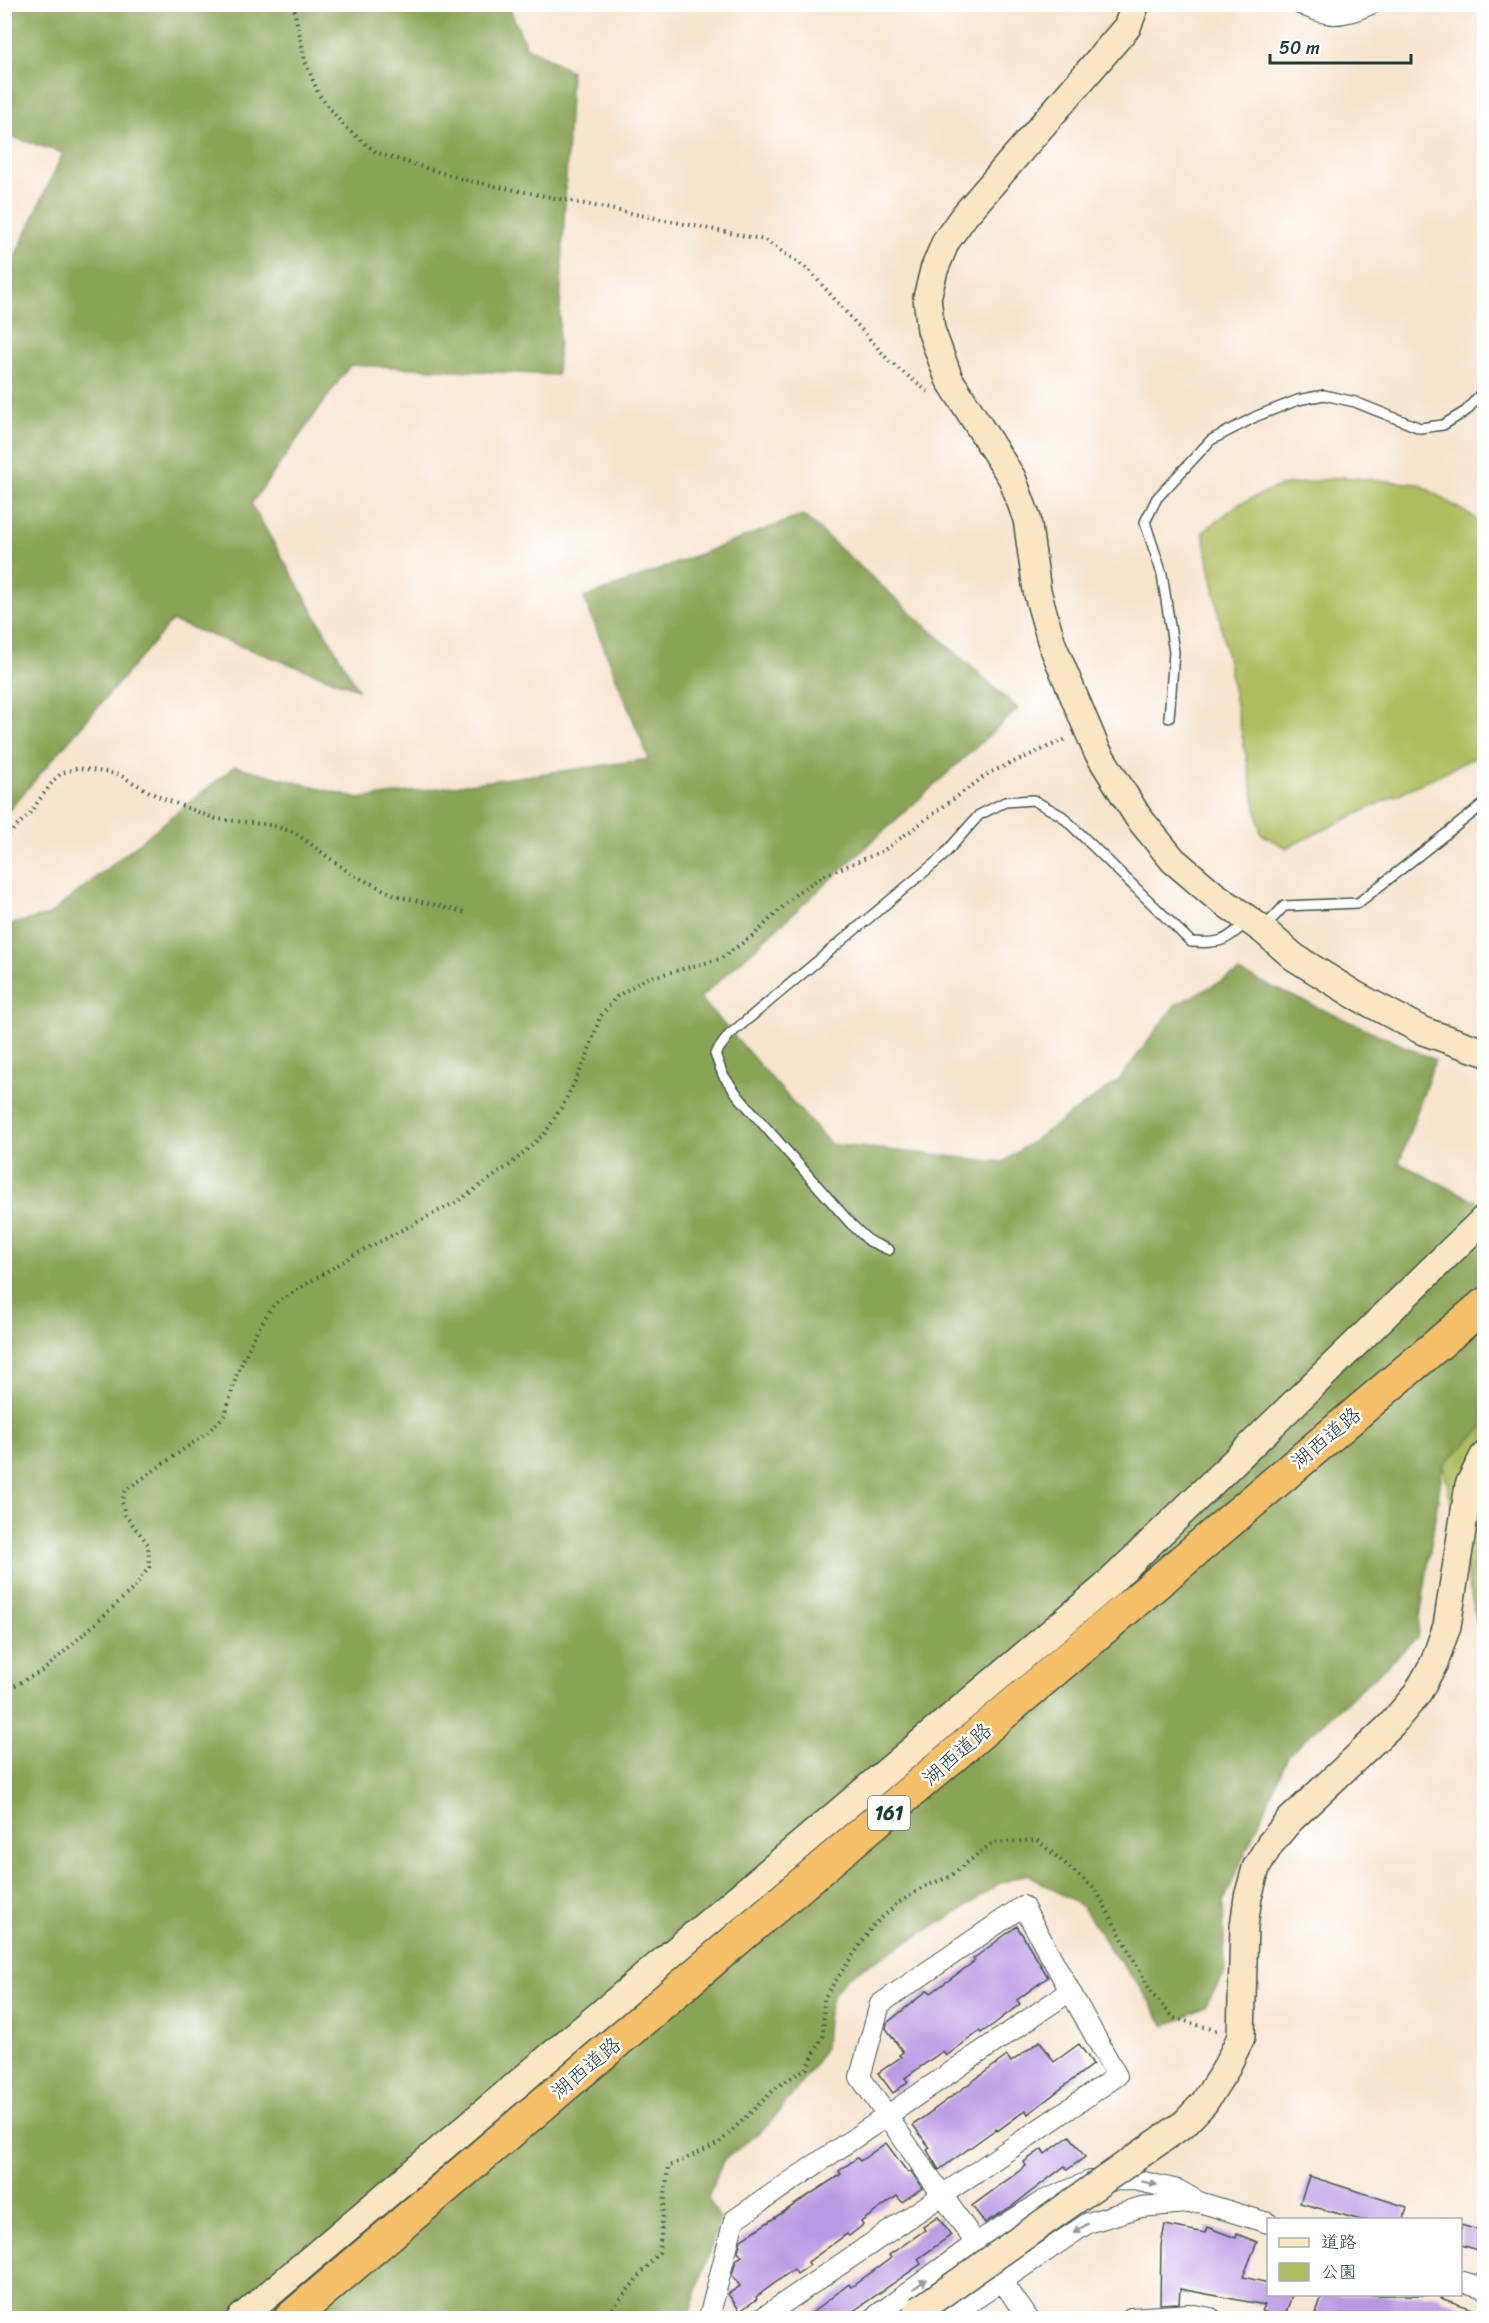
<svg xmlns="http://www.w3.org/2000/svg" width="1489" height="2323" font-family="Sriracha,'Klee One',sans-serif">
  <rect width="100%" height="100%" fill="#fff"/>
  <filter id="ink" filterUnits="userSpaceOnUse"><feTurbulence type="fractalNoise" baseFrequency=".0167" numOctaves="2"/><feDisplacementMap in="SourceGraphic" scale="12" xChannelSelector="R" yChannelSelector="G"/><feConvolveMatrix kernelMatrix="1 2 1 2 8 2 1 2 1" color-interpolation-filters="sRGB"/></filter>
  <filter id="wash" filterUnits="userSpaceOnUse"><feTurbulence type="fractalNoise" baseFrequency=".008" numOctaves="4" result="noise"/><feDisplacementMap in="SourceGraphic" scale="24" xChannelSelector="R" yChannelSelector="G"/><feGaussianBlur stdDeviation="1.35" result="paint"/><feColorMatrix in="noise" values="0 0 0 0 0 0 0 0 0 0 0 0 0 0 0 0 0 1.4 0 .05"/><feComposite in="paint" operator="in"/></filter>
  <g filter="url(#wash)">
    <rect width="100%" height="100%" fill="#f7e4cf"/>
    <path fill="#aebd5f" stroke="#667d4a" stroke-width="1.5" d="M1343 477 1419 484 1484 524V753L1286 848 1261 834 1203 532 1237 505 1279 486Z
      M1484 1426V1654L1443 1465Z"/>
    <path fill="#8aa456" stroke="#547045" stroke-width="1.5" d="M5 4 508 5 526 46 571 71 557 375 350 365 251 504 358 689 172 621 9 810 5 812V267L13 261 63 153 5 135Z
      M803 515 1018 709 700 998 830 1144 1003 1162 1119 1080 1175 1005 1239 972 1435 1060 1399 1163 1484 1205V1426L1443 1465 1417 1638 1289 1754 1223 1903 1225 1972 1205 2007 1165 2026 1141 1988 1112 1952 1083 1907 1027 1874 998 1884 962 1910 848 1976 832 1996 827 2019 825 2047 812 2069 769 2124 723 2161 708 2198 720 2219 688 2318H5L4 926 49 915 235 766 359 799 649 759 584 598Z"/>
    <g id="blocks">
      <path fill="#ba99e3" d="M1017 1926 1048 1977 1017 2000 1020 2004 994 2024 981 2033 980 2031 946 2056 943 2051 905 2078 908 2082 893 2093 878 2073 901 2057 899 2055 903 2052 886 2028 887 2023 928 1990 931 1993 975 1961 973 1959Z
        M1040 2041 1054 2062 1079 2044 1093 2064 1028 2114 1026 2110 997 2131 996 2129 939 2170 927 2150 930 2148 913 2125 1007 2056 1011 2062Z
        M1070 2136 1085 2157 1067 2170 1065 2166 1011 2207 985 2223 972 2206 1026 2166 1024 2162 1042 2149 1045 2154Z
        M886 2143 908 2173 911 2171 922 2188 902 2202 897 2196 861 2222 863 2225 849 2236 847 2234 808 2262 810 2265 797 2274 794 2269 756 2297 757 2299 740 2311 728 2294 740 2286 732 2275 736 2260 742 2256 738 2251 741 2240 841 2174 839 2171 857 2158 860 2161Z
        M1309 2176 1407 2207 1404 2220H1361L1300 2203Z
        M938 2217 951 2235 918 2259 921 2264 842 2319H804L849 2284 851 2287 891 2258 889 2255 925 2230 923 2227Z
        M1165 2225 1205 2233 1207 2227 1236 2238 1237 2234 1257 2242 1243 2277 1269 2283V2295H1292L1284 2319 1262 2311 1265 2305 1180 2289 1179 2303 1160 2304 1161 2245Z
        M1461 2225 1485 2232V2252L1461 2245Z
        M1322 2295H1441L1440 2298 1485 2313V2319H1314Z"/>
    </g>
  </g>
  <g filter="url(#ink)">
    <use href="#blocks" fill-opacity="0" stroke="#3f564b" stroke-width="1.5"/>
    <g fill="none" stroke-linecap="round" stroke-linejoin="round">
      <defs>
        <path id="lane" d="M1169 718 1174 652 1162 574 1145 522 1157 498 1211 440 1257 416 1298 400 1324 395 1355 402 1420 428 1443 425 1466 411 1484 390
          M1264 928 1284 906 1358 903 1484 804
          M889 1250 869 1241 851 1224 739 1097 723 1075 715 1054 729 1035 942 857 979 815 1005 802 1033 800 1062 816 1191 942C1222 944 1225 941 1247 922"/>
        <path id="street" d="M1300 4C1331 18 1339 17 1371 4
          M1460 2281 1484 2288
          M709 2318 734 2220 1070 1991
          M762 2318 1117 2076 1023 1906 880 2004 860 2077C916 2158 972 2238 1028 2318
          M873 2318 976 2243 1043 2201 1090 2181 1135 2180 1178 2190 1199 2202 1268 2223
          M947 2318 1088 2223 1141 2207 1199 2202
          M1131 2318 1189 2314 1211 2318"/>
        <path id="secondary" d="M1136 4 1127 27 964 216 946 241 934 270 927 298 931 330 949 379 1012 478 1027 519 1037 591 1052 644 1097 751 1138 817 1173 860 1214 895 1263 930 1294 957 1355 995 1423 1031 1484 1052
          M1185 2123 1204 2103 1225 2070 1241 2037 1244 1926 1248 1897 1256 1868 1270 1844 1289 1821 1391 1725 1417 1694 1434 1663 1447 1626 1469 1485 1484 1456
          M241 2318 1105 1587 1484 1219"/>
        <path id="highway" d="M291 2318 1484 1305"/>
      </defs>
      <use href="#lane" stroke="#3f564b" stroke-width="12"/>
      <use href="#street" stroke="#3f564b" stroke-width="22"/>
      <use href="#secondary" stroke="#3f564b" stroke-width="30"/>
      <use href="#highway" stroke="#3f564b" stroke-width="36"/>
      <path stroke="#3f564b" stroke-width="4" stroke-dasharray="1.5 4.5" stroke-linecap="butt" d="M293 4 305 61 319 95 345 127 377 153 465 180 765 240 809 270 890 362 931 394
        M4 839 29 814 54 780 62 773 78 768 118 774 157 796 216 819 271 825 294 832 351 874 397 896 464 912
        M4 1691 44 1670 134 1588 149 1567 148 1544 125 1515 122 1501 126 1490 207 1433 225 1415 237 1374 256 1332 274 1304 352 1256 458 1201 510 1165 545 1133 563 1105 586 1059 600 1017 616 997 645 979 720 959 755 934 798 892 825 875 883 851 989 773 1066 739
        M605 2318 659 2252 668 2167 719 2143 778 2086 807 2068 823 2036 824 1998 872 1927 898 1903 926 1886 949 1877 992 1843 1037 1840 1096 1890 1153 1995 1174 2018 1219 2031"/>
      <use href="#lane" stroke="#fff" stroke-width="9"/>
      <use href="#street" stroke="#fff" stroke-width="20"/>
      <use href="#secondary" stroke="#fbe6c4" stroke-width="27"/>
      <use href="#highway" stroke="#f6c06b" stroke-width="33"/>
      <defs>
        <path id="secondary-bridge" d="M919 2310 1185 2123"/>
      </defs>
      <use href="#secondary-bridge" stroke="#3f564b" stroke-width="30" stroke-linecap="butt"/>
      <use href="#secondary-bridge" stroke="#fbe6c4" stroke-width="27"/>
    </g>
    <defs><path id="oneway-solid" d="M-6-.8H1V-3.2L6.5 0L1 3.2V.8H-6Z" transform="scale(1.5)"/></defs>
    <g fill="#8f9e9a">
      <use href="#oneway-solid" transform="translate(1149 2183) rotate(13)"/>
      <use href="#oneway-solid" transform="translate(1081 2228) rotate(148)"/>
      <use href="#oneway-solid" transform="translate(920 2284) rotate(-36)"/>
    </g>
  </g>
  <g text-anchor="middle" stroke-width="5" stroke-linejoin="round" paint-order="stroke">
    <rect fill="#fff" stroke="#627771" stroke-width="1.5" x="868" y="1796" width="42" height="34" rx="4.5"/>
    <g font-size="20" font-weight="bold" fill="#1f3d34">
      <text x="889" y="1820">161</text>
    </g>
    <g font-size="21" fill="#1f3d34" stroke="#fff">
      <text transform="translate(1326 1438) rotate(-40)" y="7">湖西道路</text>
      <text transform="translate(957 1754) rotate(-41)" y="7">湖西道路</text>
      <text transform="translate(586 2068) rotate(-40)" y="7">湖西道路</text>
    </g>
  </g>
  <rect width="1489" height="2323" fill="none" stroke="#fff" stroke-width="24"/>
  <rect x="1267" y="2218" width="195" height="78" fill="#ffffff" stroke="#a5b1ae" stroke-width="1.5"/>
  <rect x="1279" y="2238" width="30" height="9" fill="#fbe6c4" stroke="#a5b1ae" stroke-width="1.5"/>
  <text x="1321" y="2248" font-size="18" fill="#1f3d34">道路</text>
  <rect x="1279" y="2263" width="30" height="18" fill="#aebd5f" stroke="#a5b1ae" stroke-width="1.5"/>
  <text x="1321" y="2278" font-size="18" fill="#1f3d34">公園</text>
  <path d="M1270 54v9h141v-9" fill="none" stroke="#1f3d34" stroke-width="3"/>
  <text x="1279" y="54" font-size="18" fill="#1f3d34" stroke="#ffffff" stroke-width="4.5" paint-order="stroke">50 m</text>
</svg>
